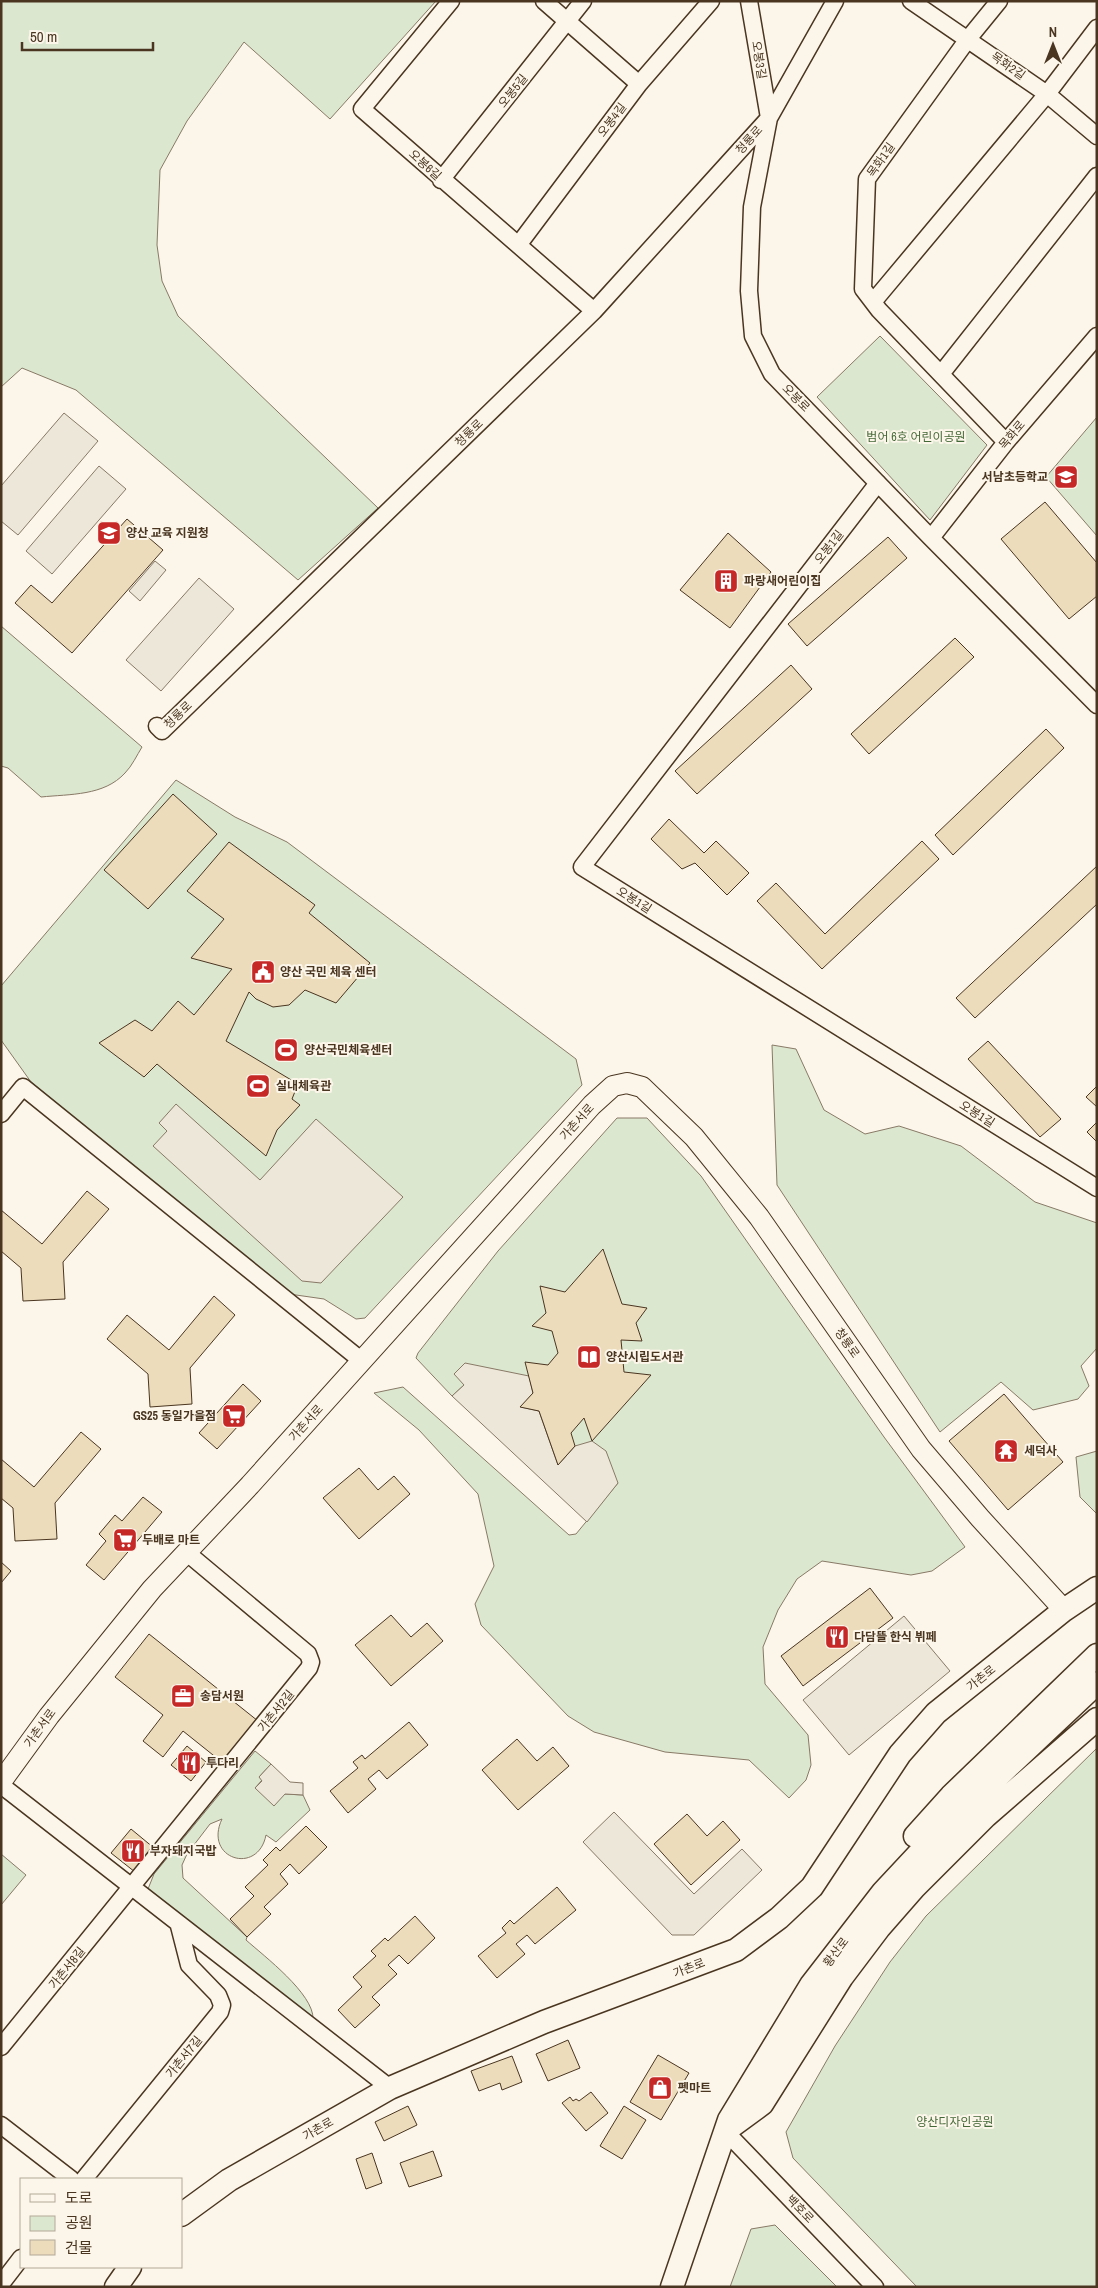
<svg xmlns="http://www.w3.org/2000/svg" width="1098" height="2288" font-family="'Archivo Narrow','Noto Sans KR',sans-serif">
  <rect width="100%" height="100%" fill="#fbf6e9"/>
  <path fill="#dce7d0" stroke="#887966" d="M1 1H436L330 119 244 42 187 121 160 170 157 245 162 281 178 316 378 508 298 580 76 390 22 368 1 387Z
    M880 336 987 445 930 520 817 397Z
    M1097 417V536L1046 477Z
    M1 626 142 747C137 755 132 766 125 773 104 796 70 794 41 797L8 768 1 766Z
    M176 780 235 817 287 842 576 1059 582 1085 365 1318 356 1319 324 1299 289 1294 31 1082 1 1040V986Z
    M772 1045 796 1049 824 1110 865 1134 899 1126 961 1146 1035 1202 1097 1223V1348L1081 1366 1089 1386 1078 1399 1033 1410 1001 1382 940 1432 777 1185Z
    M617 1118H647L701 1176 884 1437 965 1547 932 1571 911 1575 822 1561 797 1579 778 1610 763 1647 765 1684 808 1735 811 1765 806 1780 789 1798 749 1760 665 1752 594 1732 568 1716 481 1625 475 1604 494 1566 478 1494 419 1430 374 1393 403 1387 569 1535 576 1534 618 1483 558 1465 520 1407 464 1385 452 1396 416 1358 418 1353 498 1251Z
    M1097 1451V1514L1080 1497 1076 1457Z
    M1097 1748V2287H917L793 2158 786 2132 835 2046 890 1962 926 1916Z
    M255 1751 271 1764 259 1777 262 1780 255 1788 285 1794 303 1795 310 1810 276 1842 266 1835C258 1876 203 1859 222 1819L210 1824 187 1854 182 1865 183 1878 247 1937 246 1940C264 1956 314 1994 313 2019L152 1895 148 1889 154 1874Z
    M1 1854 26 1875 1 1905Z
    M775 2225 837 2287H730L751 2229Z"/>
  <path fill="#ede7d9" stroke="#887966" d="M64 413 98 441 18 535 1 521V486Z
    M99 466 126 489 52 574 26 551Z
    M155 561 166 570 140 601 129 591Z
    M199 578 234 609 161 691 126 660Z
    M176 1104 260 1180 316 1119 403 1197 321 1283 302 1281 153 1146 167 1131 159 1123Z
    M465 1363 529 1376 533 1393 521 1407 539 1411 558 1465 575 1446 592 1441 606 1451 618 1483 587 1522 452 1396 464 1385 454 1374Z
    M904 1616 950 1671 849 1755 803 1700Z
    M271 1764 290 1782 303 1783V1795L285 1794 274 1806 255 1788 262 1781 259 1777Z
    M614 1812 694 1894 742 1849 762 1870 694 1935H672L583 1842Z"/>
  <path fill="#ecdcbc" stroke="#4a3520" d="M1045 502 1097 563V596L1069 619 1001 539Z
    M127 519 163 550 72 653 15 603 31 585 52 603Z
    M728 533 771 572 730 628 680 590Z
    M888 537 907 558 807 646 788 624Z
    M955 638 974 657 869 754 851 734Z
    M791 665 812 689 697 794 675 771Z
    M1046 729 1064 748 953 855 935 835Z
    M173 794 217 834 148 909 104 870Z
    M669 819 704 853 716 841 749 873 727 895 695 863 682 869 651 839Z
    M922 841 939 859 822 969 757 901 776 883 825 934Z
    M229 842 315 905 309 913 370 963 336 1003 305 990 289 1005 273 1007 256 999 249 992 226 1041 298 1084 292 1099 300 1105 277 1130 266 1156 157 1064 144 1077 99 1043 135 1020 152 1031 178 1001 194 1015 232 969 191 958 224 919 187 891Z
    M1097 866V904L975 1018 956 998Z
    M988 1041 1061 1119 1040 1137 968 1059Z
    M1097 1086V1107L1086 1097Z
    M1097 1122V1142L1087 1132Z
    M87 1191 109 1209 63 1262 65 1299 23 1301 21 1268 1 1251V1210L42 1244Z
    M603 1249 622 1304 647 1308 636 1323 642 1341 621 1340 624 1372 651 1375 592 1441 584 1418 571 1433 575 1446 558 1465 539 1411 520 1407 533 1393 525 1362 548 1365 558 1353 552 1331 532 1326 546 1313 540 1286 565 1292Z
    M214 1296 235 1315 190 1368 192 1404 150 1407 148 1374 107 1339 127 1315 169 1350Z
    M243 1384 261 1401 217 1449 199 1433Z
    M1004 1394 1063 1462 1008 1510 949 1441Z
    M81 1432 101 1449 55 1503 57 1539 15 1541 13 1508 1 1498V1459L34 1487Z
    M359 1468 378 1490 394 1476 410 1494 359 1539 323 1498Z
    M143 1497 162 1512 104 1580 86 1565 106 1541 99 1534 115 1515 122 1521Z
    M1 1562 11 1571 1 1583Z
    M870 1588 893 1618 803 1686 781 1656Z
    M391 1615 411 1637 427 1623 443 1641 391 1686 355 1645Z
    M149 1634 258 1721 223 1763 183 1731 163 1757 143 1741 163 1715 115 1677Z
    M409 1722 428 1745 387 1779 379 1770 368 1779 376 1789 348 1813 330 1791 358 1768 353 1762 362 1755 365 1759Z
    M517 1739 537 1761 553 1747 569 1766 518 1810 482 1770Z
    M187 1746 206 1762 191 1781 171 1765Z
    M687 1814 707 1836 723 1821 740 1840 691 1885 654 1844Z
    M306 1826 327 1847 299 1874 290 1864 280 1874 288 1884 264 1907 271 1914 247 1937 230 1919 254 1896 245 1887 268 1865 263 1860 276 1847 280 1851Z
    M131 1829 154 1848 135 1872 111 1853Z
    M557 1887 576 1910 535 1944 527 1935 516 1944 525 1954 497 1978 478 1956 506 1933 502 1928 510 1920 514 1924Z
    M415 1916 435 1938 408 1964 399 1955 388 1965 397 1974 372 1997 380 2005 355 2028 338 2010 362 1987 353 1977 376 1956 371 1951 385 1938 388 1941Z
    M568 2040 580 2068 548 2081 536 2054Z
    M658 2055 689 2073 661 2120 630 2102Z
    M512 2056 522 2082 502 2090 500 2083 479 2091 471 2071Z
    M591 2092 608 2113 586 2131 562 2103 570 2097 573 2101 576 2099 579 2101Z
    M408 2106 417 2125 384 2141 375 2122Z
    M624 2106 646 2120 622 2159 600 2146Z
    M433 2151 442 2176 409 2187 400 2163Z
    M372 2153 382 2183 366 2189 356 2159Z"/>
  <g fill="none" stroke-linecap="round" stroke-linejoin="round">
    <defs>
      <path id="minor" d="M451 1 362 109 594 311
        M544 1 639 84
        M835 1 769 118 752 207 749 291 753 336 772 374 931 538 1097 705
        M911 1 1047 94 1097 136
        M999 1 968 39 867 179 863 289 879 310 1006 442
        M441 180 583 1
        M519 244 639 84 711 1
        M873 302 1047 94 1097 28
        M941 374 1097 176
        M878 483 582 867 1097 1188
        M931 538 1006 442 1097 336
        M157 726 162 731 594 311 769 118 749 1
        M1 1114 23 1087 362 1361
        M1 1785 390 2088
        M1 2047 309 1668 311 1662 308 1654 186 1552
        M1 2125 71 2179
        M725 2131 875 2287
        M84 2179 220 2012 222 2005 218 1995 189 1965 179 1926
        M1 2284 21 2258"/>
      <path id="tertiary" d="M1 1782 49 1716 152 1589 250 1485 592 1105 613 1086 627 1083 642 1087 694 1137 759 1217 921 1449 980 1518 1064 1610"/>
      <path id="secondary" d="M915 1836 951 1796 1097 1655
        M728 2129 762 2104 842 1977 879 1928 914 1888 986 1816 1097 1719
        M181 2215 229 2180 390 2088 544 2022 736 1950 779 1918 812 1887 900 1754 936 1713 1064 1610 1097 1588
        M116 2287 130 2267
        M672 2287 729 2120 811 1985 883 1892 939 1832 1097 1683"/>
    </defs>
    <use href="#minor" stroke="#4a3520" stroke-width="19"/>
    <use href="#tertiary" stroke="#4a3520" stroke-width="22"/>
    <use href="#secondary" stroke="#4a3520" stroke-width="25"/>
    <use href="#minor" stroke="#fbf6e9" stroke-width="16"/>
    <use href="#tertiary" stroke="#fbf6e9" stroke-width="20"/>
    <use href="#secondary" stroke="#fbf6e9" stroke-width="22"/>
  </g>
  <defs>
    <symbol id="school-square" viewBox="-11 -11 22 22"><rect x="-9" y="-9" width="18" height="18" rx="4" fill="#c62828" stroke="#fbf6e9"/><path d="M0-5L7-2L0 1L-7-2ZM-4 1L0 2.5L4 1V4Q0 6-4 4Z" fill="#fff"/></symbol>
    <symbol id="building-square" viewBox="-11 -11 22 22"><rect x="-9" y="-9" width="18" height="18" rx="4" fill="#c62828" stroke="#fbf6e9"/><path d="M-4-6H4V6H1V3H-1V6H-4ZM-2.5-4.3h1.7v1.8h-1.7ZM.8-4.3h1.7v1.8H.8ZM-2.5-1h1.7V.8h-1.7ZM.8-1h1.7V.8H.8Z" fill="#fff"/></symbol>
    <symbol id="civic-square" viewBox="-11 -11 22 22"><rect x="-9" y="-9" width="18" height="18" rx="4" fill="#c62828" stroke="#fbf6e9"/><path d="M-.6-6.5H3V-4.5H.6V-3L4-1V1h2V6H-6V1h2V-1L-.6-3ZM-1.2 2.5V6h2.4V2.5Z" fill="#fff"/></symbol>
    <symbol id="stadium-square" viewBox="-11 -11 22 22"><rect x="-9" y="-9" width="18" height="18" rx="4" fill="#c62828" stroke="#fbf6e9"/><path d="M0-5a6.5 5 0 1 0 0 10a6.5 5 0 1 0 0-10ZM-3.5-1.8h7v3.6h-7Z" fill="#fff"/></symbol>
    <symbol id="library-square" viewBox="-11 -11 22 22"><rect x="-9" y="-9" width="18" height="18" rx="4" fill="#c62828" stroke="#fbf6e9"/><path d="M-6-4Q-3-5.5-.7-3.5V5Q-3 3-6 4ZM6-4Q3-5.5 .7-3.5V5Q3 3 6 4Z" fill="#fff"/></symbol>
    <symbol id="supermarket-square" viewBox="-11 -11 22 22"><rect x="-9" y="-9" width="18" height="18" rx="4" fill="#c62828" stroke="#fbf6e9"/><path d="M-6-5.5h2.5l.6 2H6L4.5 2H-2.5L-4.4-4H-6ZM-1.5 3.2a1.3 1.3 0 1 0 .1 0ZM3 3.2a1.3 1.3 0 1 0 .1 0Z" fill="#fff"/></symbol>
    <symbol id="temple-square" viewBox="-11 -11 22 22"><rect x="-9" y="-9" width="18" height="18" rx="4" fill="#c62828" stroke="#fbf6e9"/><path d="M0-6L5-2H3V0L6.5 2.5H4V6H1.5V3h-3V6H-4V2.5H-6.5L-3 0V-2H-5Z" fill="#fff"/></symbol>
    <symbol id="restaurant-square" viewBox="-11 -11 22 22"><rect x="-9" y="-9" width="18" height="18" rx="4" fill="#c62828" stroke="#fbf6e9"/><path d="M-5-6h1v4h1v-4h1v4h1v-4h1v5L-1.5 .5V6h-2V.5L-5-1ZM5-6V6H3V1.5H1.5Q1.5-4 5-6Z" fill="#fff"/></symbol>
    <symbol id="office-square" viewBox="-11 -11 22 22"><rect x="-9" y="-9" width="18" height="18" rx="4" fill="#c62828" stroke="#fbf6e9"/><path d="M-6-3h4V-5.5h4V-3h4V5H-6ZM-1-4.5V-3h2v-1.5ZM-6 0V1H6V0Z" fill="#fff"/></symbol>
    <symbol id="shop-square" viewBox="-11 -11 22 22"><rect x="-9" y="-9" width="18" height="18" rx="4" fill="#c62828" stroke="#fbf6e9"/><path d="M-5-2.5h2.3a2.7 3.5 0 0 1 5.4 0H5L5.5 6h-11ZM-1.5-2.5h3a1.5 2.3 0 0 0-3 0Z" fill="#fff"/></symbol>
  </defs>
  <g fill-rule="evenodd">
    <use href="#school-square" x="1052" y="463" width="28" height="28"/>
    <use href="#school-square" x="95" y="519" width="28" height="28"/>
    <use href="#building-square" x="712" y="567" width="28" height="28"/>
    <use href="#civic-square" x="249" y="958" width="28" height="28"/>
    <use href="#stadium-square" x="272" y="1036" width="28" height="28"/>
    <use href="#stadium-square" x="244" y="1072" width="28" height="28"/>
    <use href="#library-square" x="575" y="1343" width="28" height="28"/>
    <use href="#supermarket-square" x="220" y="1402" width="28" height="28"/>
    <use href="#temple-square" x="992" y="1437" width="28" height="28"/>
    <use href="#supermarket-square" x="111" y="1526" width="28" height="28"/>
    <use href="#restaurant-square" x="823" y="1623" width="28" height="28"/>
    <use href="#office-square" x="169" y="1682" width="28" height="28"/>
    <use href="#restaurant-square" x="175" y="1749" width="28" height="28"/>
    <use href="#restaurant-square" x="119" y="1837" width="28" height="28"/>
    <use href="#shop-square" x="646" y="2074" width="28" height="28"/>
  </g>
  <g text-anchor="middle" stroke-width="4" stroke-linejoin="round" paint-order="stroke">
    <g font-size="12" fill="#4a3520" stroke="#fbf6e9">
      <text transform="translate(759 60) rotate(81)" y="4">오봉3길</text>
      <text transform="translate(1008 66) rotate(35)" y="4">목화2길</text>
      <text transform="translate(513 91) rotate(-51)" y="4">오봉5길</text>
      <text transform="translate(612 120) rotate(-53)" y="4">오봉4길</text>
      <text transform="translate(749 140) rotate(-48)" y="4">청룡로</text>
      <text transform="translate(881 160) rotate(-55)" y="4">목화1길</text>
      <text transform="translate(425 165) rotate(42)" y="4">오봉6길</text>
      <text transform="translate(796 398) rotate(45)" y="4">오봉로</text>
      <text transform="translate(469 433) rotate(-44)" y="4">청룡로</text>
      <text transform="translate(1012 435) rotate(-50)" y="4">목화로</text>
      <text transform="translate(829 547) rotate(-52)" y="4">오봉1길</text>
      <text transform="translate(178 715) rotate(-44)" y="4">청룡로</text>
      <text transform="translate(634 900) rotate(32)" y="4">오봉1길</text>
      <text transform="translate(977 1114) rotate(32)" y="4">오봉1길</text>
      <text transform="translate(577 1122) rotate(-48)" y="4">가촌서로</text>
      <text transform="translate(847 1343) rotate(55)" y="4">청룡로</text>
      <text transform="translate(306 1423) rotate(-48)" y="4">가촌서로</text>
      <text transform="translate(981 1678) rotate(-39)" y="4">가촌로</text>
      <text transform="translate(276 1711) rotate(-51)" y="4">가촌서2길</text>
      <text transform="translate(40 1728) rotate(-54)" y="4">가촌서로</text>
      <text transform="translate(836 1952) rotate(-53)" y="4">황산로</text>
      <text transform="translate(67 1968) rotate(-51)" y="4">가촌서8길</text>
      <text transform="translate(689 1968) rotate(-21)" y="4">가촌로</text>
      <text transform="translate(184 2057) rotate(-51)" y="4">가촌서7길</text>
      <text transform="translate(318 2129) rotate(-30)" y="4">가촌로</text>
      <text transform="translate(800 2209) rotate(46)" y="4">백호로</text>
    </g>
    <g font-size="12" fill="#436837" stroke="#fbf6e9">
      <text x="916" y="441">범어 6호 어린이공원</text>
      <text x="955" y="2126">양산디자인공원</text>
    </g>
    <g font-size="12" font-weight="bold" fill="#4a3520" stroke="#fbf6e9" text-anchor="start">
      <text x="1048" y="481" text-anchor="end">서남초등학교</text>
      <text x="126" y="537">양산 교육 지원청</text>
      <text x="744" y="585">파랑새어린이집</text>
      <text x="280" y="976">양산 국민 체육 센터</text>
      <text x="304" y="1054">양산국민체육센터</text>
      <text x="276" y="1090">실내체육관</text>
      <text x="606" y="1361">양산시립도서관</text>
      <text x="216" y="1420" text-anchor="end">GS25 동일가을점</text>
      <text x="1024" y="1455">세덕사</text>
      <text x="142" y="1544">두배로 마트</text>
      <text x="854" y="1641">다담뜰 한식 뷔페</text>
      <text x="200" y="1700">송담서원</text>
      <text x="206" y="1767">투다리</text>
      <text x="150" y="1855">부자돼지국밥</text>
      <text x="678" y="2092">펫마트</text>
    </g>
  </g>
  <rect width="1098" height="2288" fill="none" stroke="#4a3520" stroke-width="5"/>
  <rect x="20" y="2178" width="162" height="90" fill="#fbf6e9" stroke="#b4a999"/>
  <rect x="30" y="2194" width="25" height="8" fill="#fbf6e9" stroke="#b4a999"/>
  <text x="65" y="2203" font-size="15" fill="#4a3520">도로</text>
  <rect x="30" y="2216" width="25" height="15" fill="#dce7d0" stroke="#b4a999"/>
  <text x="65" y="2228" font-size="15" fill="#4a3520">공원</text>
  <rect x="30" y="2240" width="25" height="15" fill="#ecdcbc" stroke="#b4a999"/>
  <text x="65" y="2253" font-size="15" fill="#4a3520">건물</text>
  <g transform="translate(1053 45)" stroke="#fbf6e9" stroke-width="4" paint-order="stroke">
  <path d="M0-4L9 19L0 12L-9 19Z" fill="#4a3520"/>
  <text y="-8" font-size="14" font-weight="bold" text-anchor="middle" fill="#4a3520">N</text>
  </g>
  <path d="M22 42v8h131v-8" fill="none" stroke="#4a3520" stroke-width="2.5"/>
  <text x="30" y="42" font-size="15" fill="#4a3520" stroke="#fbf6e9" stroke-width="4" paint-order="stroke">50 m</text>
</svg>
